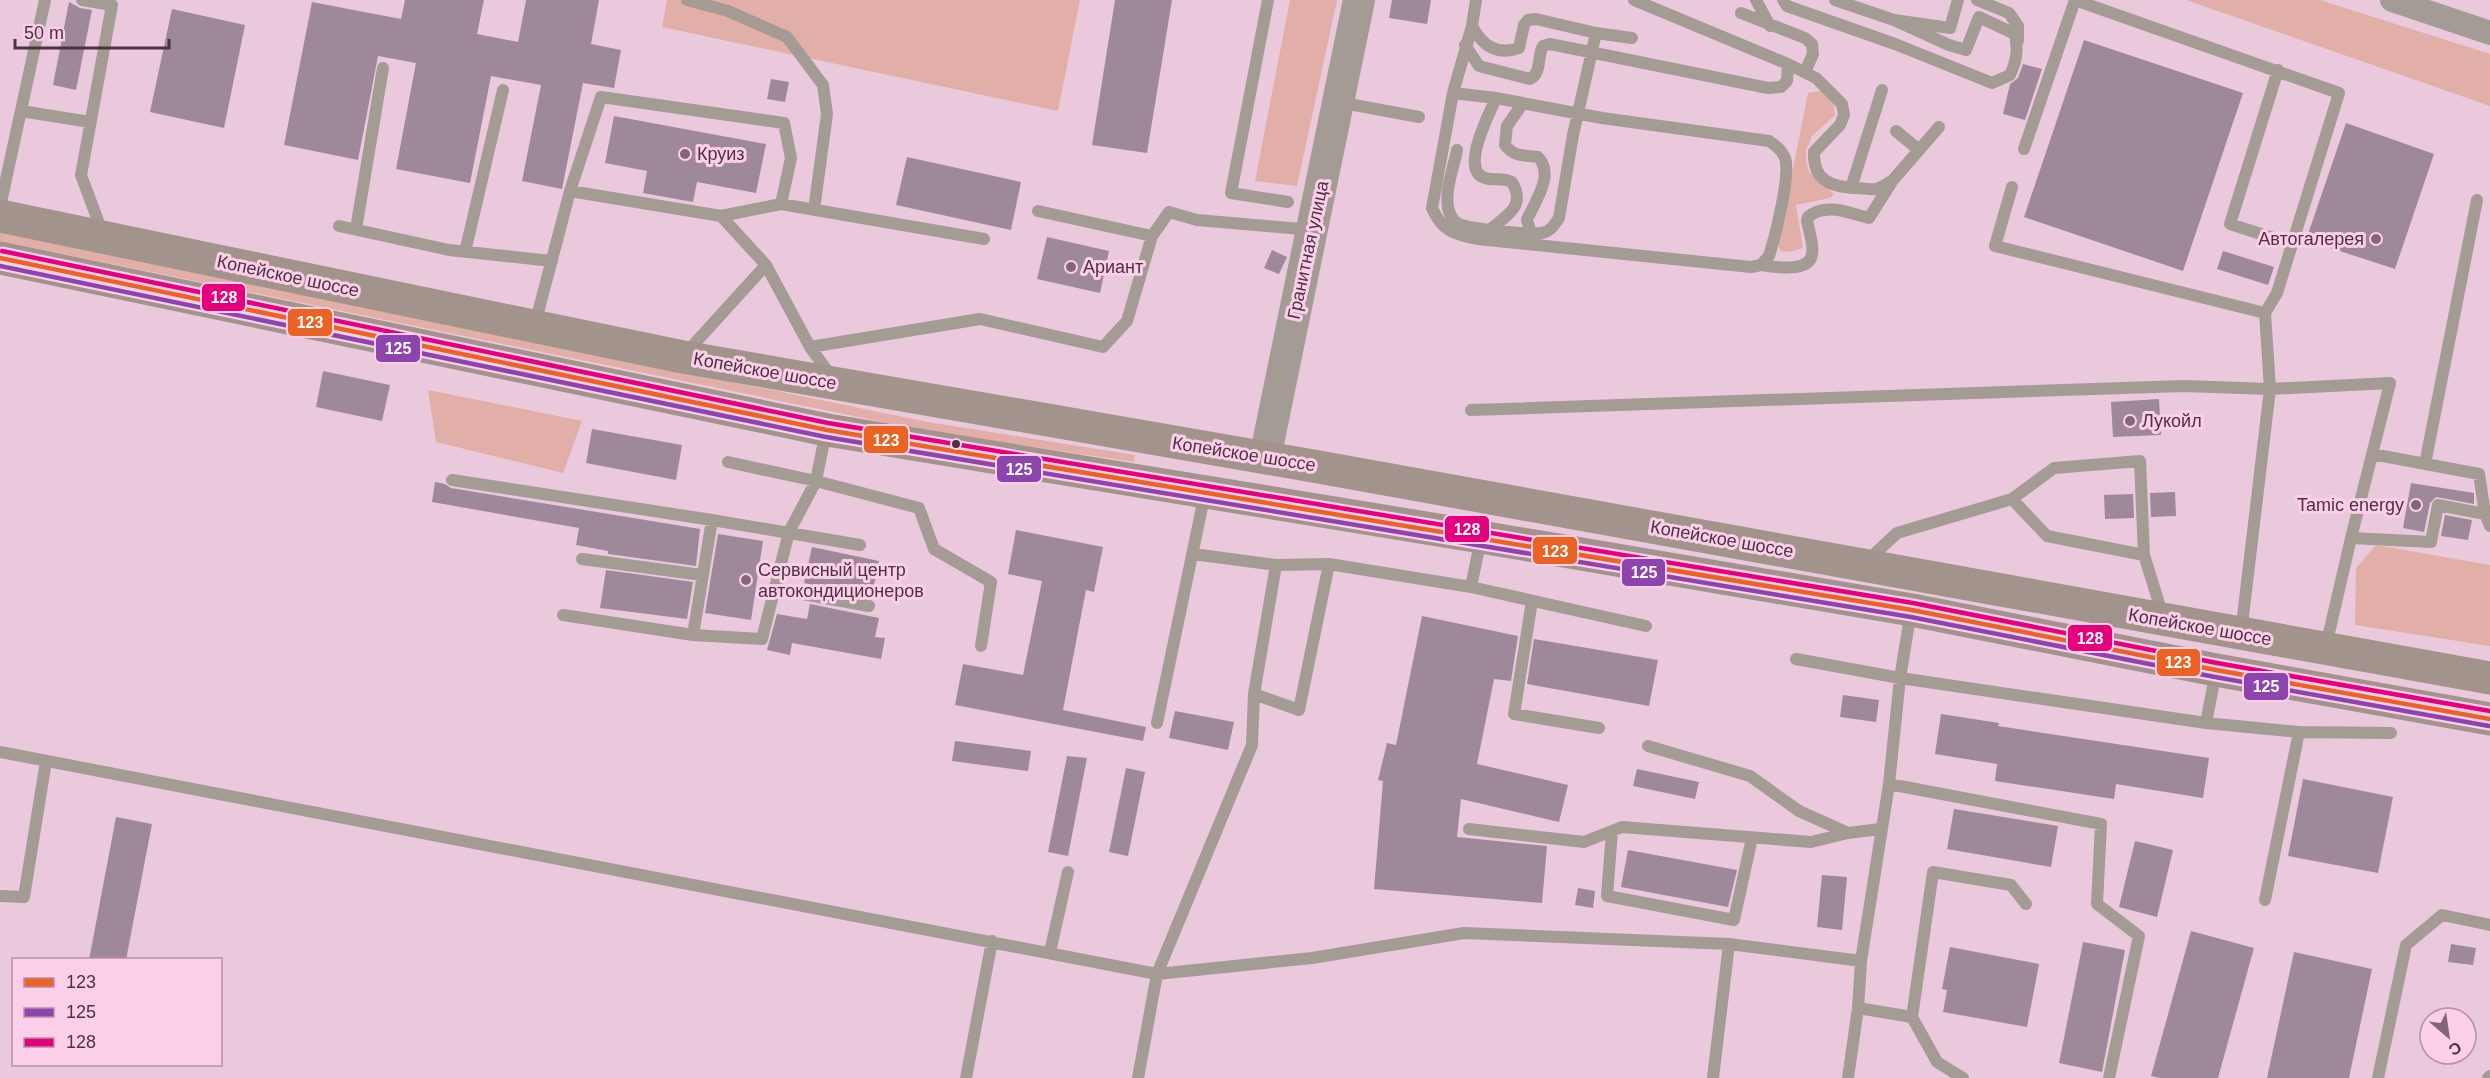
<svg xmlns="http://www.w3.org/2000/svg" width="2490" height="1078" font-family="Helvetica,sans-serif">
  <rect width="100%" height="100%" fill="#eac9dc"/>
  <path fill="#e2aea8" d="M667 0H1080L1058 111 662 27Z
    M1290 0H1337L1297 186 1255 181Z
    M2186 0H2320L2490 54V106Z
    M1820 91C1832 97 1834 102 1835 115L1812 136 1806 150V161L1809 172 1834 194 1830 198 1796 205 1803 248 1788 252 1781 251 1778 245 1808 93Z
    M0 232 928 422 1135 455 1134 462 927 431 0 241Z
    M428 390 582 421 563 473 436 442Z
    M2376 545 2490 565V646L2355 625 2356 568Z"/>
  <path fill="#a0889b" d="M405 0H484L477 34 518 42 526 0H599L591 44 621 50 614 88 583 83 562 189 522 181 541 85 491 76 470 183 396 169 416 63 378 56 358 160 284 145 312 2 401 19Z
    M1115 0H1172L1147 153 1092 145Z
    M1392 0H1431L1427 24 1389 18Z
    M69 2 80 8 92 10 76 90 53 85Z
    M172 9 245 25 224 128 150 112Z
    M2084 40 2243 93 2183 271 2024 217Z
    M2023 64 2042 69 2025 120 2003 114 2010 84 2018 78Z
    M771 79 789 82 785 102 767 99Z
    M614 116 766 144 756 193 697 182 693 202 643 193 647 171 605 163Z
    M2346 123 2434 154 2395 269 2306 240Z
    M907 157 1021 182 1011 230 896 205Z
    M1047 237 1109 251 1100 293 1037 279Z
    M1272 250 1287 257 1279 274 1264 268Z
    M2223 251 2274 267 2268 285 2217 269Z
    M323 371 390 385 382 421 316 407Z
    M2159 399 2161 435 2113 437 2111 402Z
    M592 429 682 445 676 480 586 463Z
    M435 482 445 484 451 488 700 529 696 566 608 554V551L576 545 579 528 432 502Z
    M2411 483 2474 493V504L2436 497 2430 503 2424 532 2403 528Z
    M2175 492 2176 516 2151 517 2150 493Z
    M2133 494 2134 518 2105 519 2104 495Z
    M2445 515 2472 520 2468 540 2441 536Z
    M1016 530 1103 547 1094 592 1086 590 1063 710 1146 727 1143 741 955 705 963 664 1023 675 1042 581 1008 574Z
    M718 534 763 541 751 620 705 613Z
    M812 547 879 561 871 598 813 587V585L804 583Z
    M606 570 693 582 687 619 600 608Z
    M810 604 879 618 875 637 885 638 881 659 792 643 790 655 767 650 777 614 807 619Z
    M1422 616 1518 636 1511 681 1494 679 1477 764 1568 785 1559 822 1461 799 1457 837 1547 846 1542 903 1374 889 1383 781 1378 780 1387 743 1396 745Z
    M1534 639 1658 660 1649 706 1527 684Z
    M1843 695 1879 700 1876 722 1840 717Z
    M1175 711 1234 722 1228 750 1169 738Z
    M1941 714 1999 723 1998 726 2209 758 2203 798 2116 784 2114 799 1995 781 1997 764 1935 754Z
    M955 741 1031 751 1028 771 952 761Z
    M1067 756 1087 758 1068 856 1048 852Z
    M1126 768 1145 772 1128 856 1109 852Z
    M1637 769 1699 782 1695 799 1633 786Z
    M2303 779 2393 797 2378 873 2288 856Z
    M1954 809 2058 826 2051 867 1947 849Z
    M116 817 152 824 126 960H89Z
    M2135 841 2173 850 2157 917 2119 907Z
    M1628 850 1737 870 1728 907 1621 887Z
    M1822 875 1847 877 1842 930 1817 927Z
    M1578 888 1595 891 1593 908 1575 905Z
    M2191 931 2254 948 2218 1078H2160L2151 1076Z
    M2083 942 2125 950 2102 1072 2059 1063Z
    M2451 944 2476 948 2473 965 2448 962Z
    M1950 947 2039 964 2027 1027 1943 1012 1947 990 1942 989Z
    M2294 952 2372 969 2349 1078H2267Z"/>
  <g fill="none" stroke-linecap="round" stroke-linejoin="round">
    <path stroke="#a59b95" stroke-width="12" d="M82 0 112 5 81 175 103 234
      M687 0 728 11 787 37 823 85 827 114 814 210
      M1268 0 1231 193 1288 202
      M1634 0 1788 64 1816 78 1842 104 1844 115 1840 125 1814 152C1813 181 1831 187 1857 188 1863 188 1871 190 1876 189 1882 187 1888 183 1893 180
      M1756 0 1770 26
      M1783 0 1787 6 1895 44 1992 83 2010 75C2017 60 2018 50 2015 34L1979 17 1966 50 1949 45 1894 20
      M1835 0 1894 20 1950 28 1958 0
      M1977 0 2009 13 2018 26V41
      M2075 0 2339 93 2277 293 2265 313
      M1741 13 1805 38 1812 44 1813 54 1805 72
      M1472 26C1482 45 1496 56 1519 48L1524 25 1528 20 1536 19 1596 33 1632 38
      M1465 45 1479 66 1530 79C1542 73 1537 56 1543 46L1550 44 1768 88 1781 87 1787 81 1788 64
      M2278 70 2230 224 2292 244
      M1453 93 1496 98 1602 118 1769 141C1776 146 1782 150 1785 158 1791 175 1775 237 1769 256L1761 265 1751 267 1478 239C1455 235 1442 231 1432 208L1453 93 1472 26 1476 0
      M1338 102 1419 117
      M1523 103 1507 126 1505 145C1514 157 1524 155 1538 157 1555 175 1535 201 1527 220L1531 233
      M21 111 90 122
      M1896 131 1919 150
      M2024 149 2075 0
      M1457 150C1454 167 1442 196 1450 214 1452 218 1454 222 1459 224 1470 229 1530 235 1542 233 1551 231 1554 225 1559 218L1573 135 1596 33
      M2012 187 1995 246 2265 313 2270 389 2241 633
      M1851 188 1882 90
      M570 191 601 97 784 123 791 158 781 204
      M0 207 45 0
      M1038 211 1152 236
      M721 216 781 204 984 239
      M339 226 449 250 552 261
      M356 229 383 68
      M1491 229C1508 214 1526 206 1512 182 1502 177 1494 181 1485 178 1459 170 1490 113 1496 98
      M465 252 503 90
      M1761 265C1773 267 1810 273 1812 254 1814 245 1809 231 1807 221L1808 217C1825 202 1850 213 1869 218L1893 180 1939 127
      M535 324 570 191 721 216 766 265 810 347 831 376
      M810 347 980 319 1103 347 1127 321 1152 236 1169 212 1197 220 1312 230
      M686 353 766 265
      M1471 410 2184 386 2270 389 2390 383 2351 538
      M2372 454 2479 474 2485 514
      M728 462 816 481 919 508 934 549 991 582 981 646
      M2425 464 2477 200
      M452 480 712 520 860 545
      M2012 499 2047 536 2144 555
      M1193 554 1276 565 1329 564 1471 587 1646 626
      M582 559 702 575
      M1866 562 1897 533 2012 499 2054 468 2140 461 2144 555 2163 616
      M1471 587 1481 538
      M775 589 869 606
      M1532 601 1514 714 1599 728
      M563 615 693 635 762 639 789 532 816 481 826 431
      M693 635 712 520
      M2326 646 2351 538 2431 542 2438 505 2485 514 2490 526
      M1796 659 1900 678 2206 723 2299 732 2391 733
      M1254 694 1299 710 1329 564
      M1157 723 1205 493
      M2206 723 2216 671
      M1648 746 1750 776 1799 811 1848 833
      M0 752 1157 974 1312 958 1464 933 1729 944 1861 961
      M1889 784 2101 824 2097 904 2139 936 2109 1078
      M1469 829 1584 842 1622 827 1811 842 1848 833 1880 829
      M1612 831 1607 896 1734 920 1752 838
      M0 896 24 897 46 761
      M2265 900 2299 732
      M1050 952 1068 872
      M1858 1008 1912 1017
      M966 1078 992 941
      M1138 1078 1157 974 1252 745 1254 694 1276 565
      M1713 1078 1729 944
      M1848 1078 1858 1008 1861 961 1889 784 1900 678 1911 611
      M1963 1078 1937 1062 1912 1017 1933 872 2011 885 2026 904
      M2378 1078 2406 945 2442 915 2490 925
      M2488 1078 2490 1076"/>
    <path stroke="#a59b95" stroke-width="24" d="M2392 0 2490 33"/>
    <path stroke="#a59b95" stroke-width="32" d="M1265 458 1359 0"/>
    <path stroke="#a2938c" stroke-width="33" d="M0 216 683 357 1313 466 2490 678
      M0 258 827 430 1481 537 1912 610 2216 670 2490 719"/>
    <defs>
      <path id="bus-1" d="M0 258 827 430 1912 610 2216 670 2490 719"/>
      <path id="bus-2" d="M0 266 826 437 1911 617 2215 677 2489 726"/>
      <path id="bus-3" d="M2 251 828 423 1913 603 2217 663 2490 711"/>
    </defs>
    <use href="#bus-1" stroke="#fccfe9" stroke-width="9"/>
    <use href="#bus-2" stroke="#fccfe9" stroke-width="9"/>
    <use href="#bus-3" stroke="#fccfe9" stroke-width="9"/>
    <use href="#bus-1" stroke="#ea6224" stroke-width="4.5"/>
    <use href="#bus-2" stroke="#8e44ad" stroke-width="4.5"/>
    <use href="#bus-3" stroke="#e5007d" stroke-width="4.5"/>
  </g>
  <g fill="#856679" stroke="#fccfe9" stroke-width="2">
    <circle cx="685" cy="154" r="6"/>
    <circle cx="2376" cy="239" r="6"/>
    <circle cx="1071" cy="267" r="6"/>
    <circle cx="2130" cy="421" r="6"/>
    <circle cx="2416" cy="505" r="6"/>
    <circle cx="746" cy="580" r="6"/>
  </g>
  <circle fill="#4e3143" stroke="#fccfe9" stroke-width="2" cx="956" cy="444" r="5"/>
  <g text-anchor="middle" stroke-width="6" stroke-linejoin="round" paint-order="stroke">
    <g font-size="18" fill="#4e3143" stroke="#fccfe9" text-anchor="start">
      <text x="697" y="160">Круиз</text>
      <text x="2364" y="245" text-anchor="end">Автогалерея</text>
      <text x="1083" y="273">Ариант</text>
      <text x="2142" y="427">Лукойл</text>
      <text x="2404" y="511" text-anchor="end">Tamic energy</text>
      <text x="758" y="576">Сервисный центр<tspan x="758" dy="21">автокондиционеров</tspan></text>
    </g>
    <g font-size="18" fill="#4e3143" stroke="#fccfe9">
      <text transform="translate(1308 250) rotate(-78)" y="6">Гранитная улица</text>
      <text transform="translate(288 276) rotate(12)" y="6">Копейское шоссе</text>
      <text transform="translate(765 371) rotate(10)" y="6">Копейское шоссе</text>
      <text transform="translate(1244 454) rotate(9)" y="6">Копейское шоссе</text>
      <text transform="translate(1722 539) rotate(10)" y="6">Копейское шоссе</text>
      <text transform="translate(2200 627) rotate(10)" y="6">Копейское шоссе</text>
    </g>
  </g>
  <g stroke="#fccfe9" stroke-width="2">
    <rect x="201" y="283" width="45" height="29" rx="6" fill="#e5007d"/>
    <rect x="287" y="308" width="46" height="29" rx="6" fill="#ea6224"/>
    <rect x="375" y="334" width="46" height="29" rx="6" fill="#8e44ad"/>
    <rect x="863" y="425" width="46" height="29" rx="6" fill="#ea6224"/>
    <rect x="996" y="455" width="46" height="28" rx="6" fill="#8e44ad"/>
    <rect x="1444" y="515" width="46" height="28" rx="6" fill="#e5007d"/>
    <rect x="1532" y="536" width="46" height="29" rx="6" fill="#ea6224"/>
    <rect x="1621" y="558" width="45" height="29" rx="6" fill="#8e44ad"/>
    <rect x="2067" y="624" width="46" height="28" rx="6" fill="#e5007d"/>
    <rect x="2156" y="648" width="45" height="29" rx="6" fill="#ea6224"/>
    <rect x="2243" y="672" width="46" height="29" rx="6" fill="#8e44ad"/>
  </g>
  <g font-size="16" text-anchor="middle" font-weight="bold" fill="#fff">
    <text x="224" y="303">128</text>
    <text x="310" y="328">123</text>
    <text x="398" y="354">125</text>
    <text x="886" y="446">123</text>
    <text x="1019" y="475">125</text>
    <text x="1467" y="535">128</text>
    <text x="1555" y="557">123</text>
    <text x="1644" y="578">125</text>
    <text x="2090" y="644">128</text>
    <text x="2178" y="668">123</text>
    <text x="2266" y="692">125</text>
  </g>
  <rect x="12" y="958" width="210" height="108" fill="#fccfe9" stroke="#b690a7" stroke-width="1.5"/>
  <rect x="24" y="978" width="30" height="9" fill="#ea6224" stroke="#b690a7" stroke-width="1.5"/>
  <text x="66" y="988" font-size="18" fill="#4e3143">123</text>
  <rect x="24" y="1008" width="30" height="9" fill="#8e44ad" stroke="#b690a7" stroke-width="1.5"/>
  <text x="66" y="1018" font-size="18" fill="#4e3143">125</text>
  <rect x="24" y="1038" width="30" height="9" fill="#e5007d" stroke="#b690a7" stroke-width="1.5"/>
  <text x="66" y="1048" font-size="18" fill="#4e3143">128</text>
  <g transform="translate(2448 1036) rotate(151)"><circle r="28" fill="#fccfe9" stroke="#b690a7" stroke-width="1.5"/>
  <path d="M0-4.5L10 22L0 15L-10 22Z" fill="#856679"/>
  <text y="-9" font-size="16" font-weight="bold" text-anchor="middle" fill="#4e3143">С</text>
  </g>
  <path d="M15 39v9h154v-9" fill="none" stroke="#4e3143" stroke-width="3"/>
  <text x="24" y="39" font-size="18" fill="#4e3143" stroke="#fccfe9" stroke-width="4.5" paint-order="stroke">50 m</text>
</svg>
